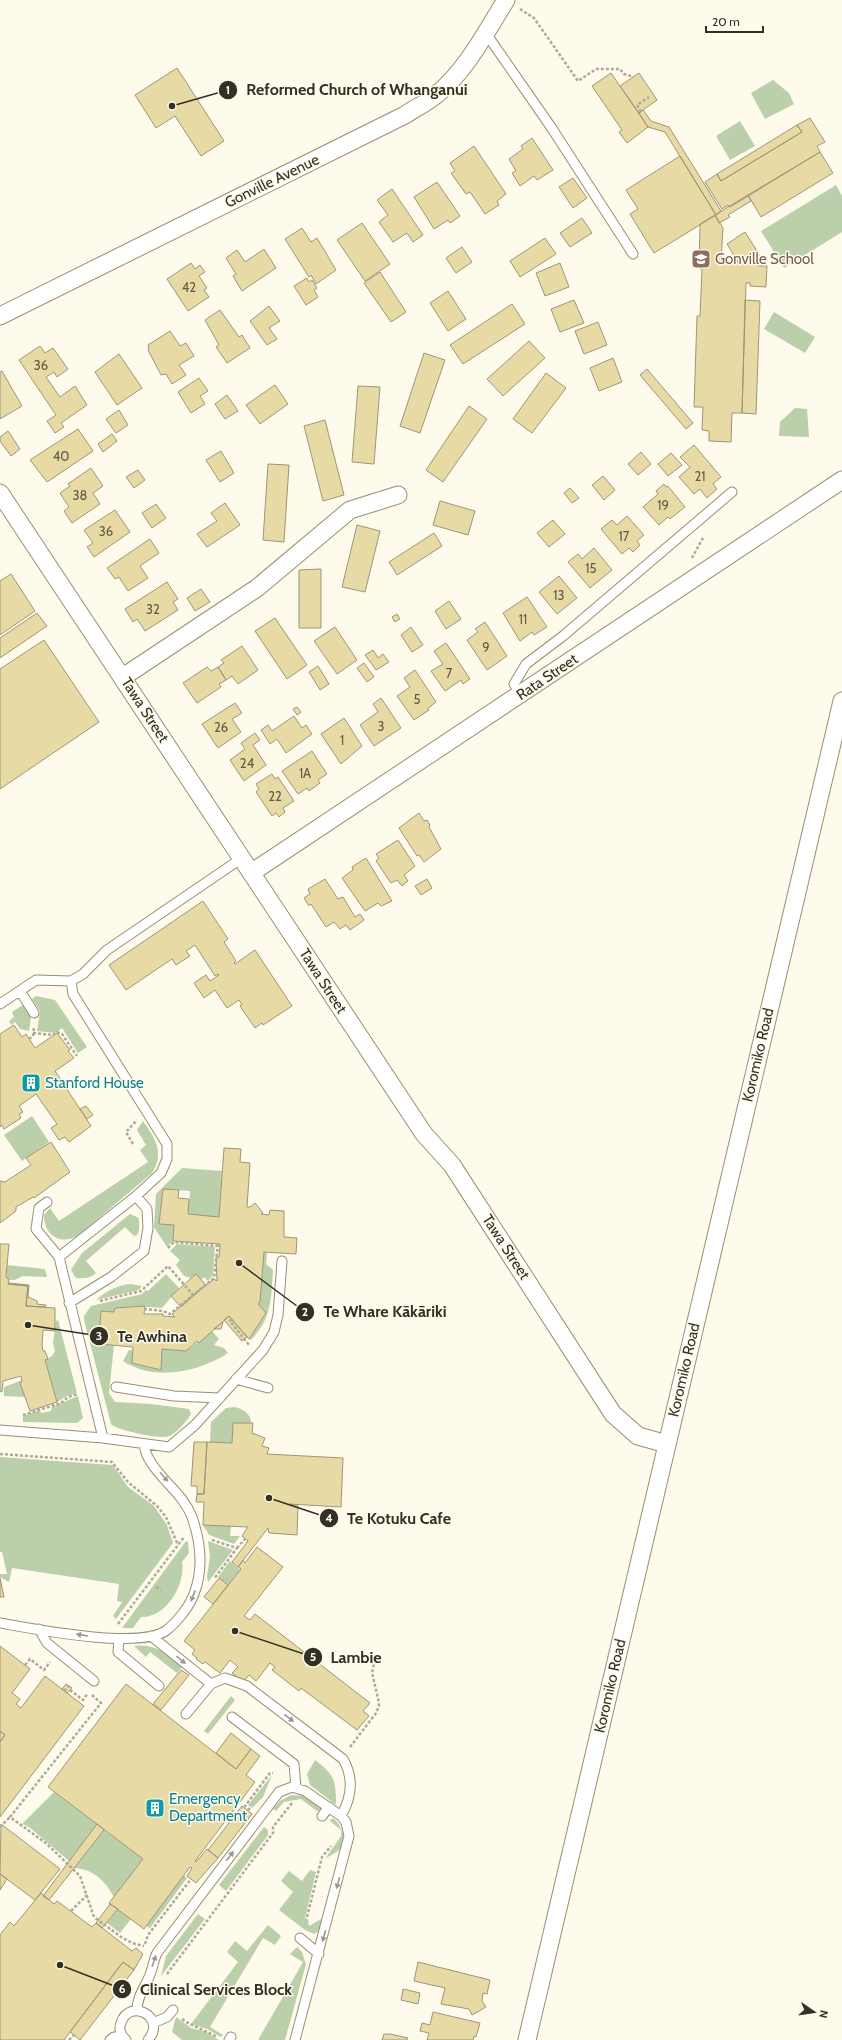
<svg xmlns="http://www.w3.org/2000/svg" width="842" height="2040" font-family="Cabin,sans-serif">
  <rect width="100%" height="100%" fill="#fefbed"/>
  <path fill="#bacfaa" d="M773 80 789 93 794 104 765 119 751 93Z
    M740 121 755 146 730 160 716 136Z
    M836 185 842 196V232L784 268 761 231Z
    M774 312 815 337 805 353 764 329Z
    M795 408 807 409 809 437 779 436 780 422Z
    M36 996 55 1000 87 1047 78 1053 62 1028 55 1033 37 1031 40 1011 32 999Z
    M23 1005 31 1017 29 1031 20 1029 15 1022 11 1025 9 1021 14 1017 12 1012Z
    M32 1116 49 1142 22 1161 4 1135Z
    M143 1121C155 1138 165 1153 152 1173L79 1235C61 1246 44 1236 44 1215L50 1208 59 1221 148 1162 140 1150 146 1145 137 1130Z
    M182 1168 222 1171 219 1217 188 1214 190 1191 163 1189 159 1224 174 1225 173 1241 167 1247 154 1227 156 1194Z
    M130 1214 139 1218V1231L137 1235 134 1236 125 1227 86 1261 96 1273C91 1278 83 1279 76 1278L71 1270 82 1253Z
    M177 1244 215 1247 213 1275 208 1281 204 1277 201 1280 196 1274 192 1278 184 1276 176 1265 180 1260 170 1251Z
    M264 1252H267L266 1264 273 1270C271 1299 272 1318 251 1340L249 1339 266 1314 258 1304Z
    M7 1265 45 1269 47 1277 23 1276 15 1280H9L6 1277Z
    M166 1274 179 1288 162 1308 137 1306 115 1308 114 1312 101 1311 99 1344 114 1345 109 1393 115 1402 151 1404 189 1409 191 1414C188 1420 176 1434 169 1436 161 1440 116 1430 111 1424L84 1320V1316L91 1306 142 1294 146 1290 148 1291Z
    M131 1284 142 1286 139 1290 96 1300C107 1291 117 1285 131 1284Z
    M58 1320 77 1393 67 1396 57 1402 45 1360 52 1356 55 1351 53 1343 56 1321Z
    M212 1331 219 1339 214 1345 224 1348 228 1353C199 1372 154 1382 123 1361L129 1350H133L132 1363 160 1370 162 1349 186 1351Z
    M22 1380 20 1383 26 1397 4 1396V1387Z
    M78 1396 83 1418 77 1423 23 1422V1416L40 1410 41 1413 51 1411 52 1407Z
    M235 1407C243 1409 251 1414 251 1423H234L232 1443 210 1442 211 1422 226 1408Z
    M0 1457 113 1465 128 1487 154 1506 167 1525 173 1543 116 1619 113 1616 122 1602 117 1601 119 1584 12 1568 9 1582 0 1577V1574H7L2 1552H0Z
    M203 1525 231 1526 230 1536H240L234 1544 209 1535Z
    M186 1541 188 1542 189 1553 182 1562C186 1584 166 1618 141 1617L133 1628H122Z
    M208 1541 233 1550 208 1582 207 1576 210 1557Z
    M230 1561 240 1570 228 1585 218 1577Z
    M134 1646C155 1643 167 1654 182 1667L177 1673 150 1652 146 1657Z
    M231 1696 235 1700 208 1734 204 1731Z
    M315 1760C335 1775 336 1781 336 1805L310 1785 307 1774Z
    M272 1775 263 1797 252 1808 248 1805Z
    M54 1792 97 1824 69 1861 29 1827 22 1824Z
    M291 1795 305 1796 322 1809 317 1811 301 1799 284 1802 276 1811 273 1809 280 1801Z
    M331 1819H334C341 1825 347 1838 341 1848 338 1852 329 1856 325 1859L341 1836V1830L330 1821Z
    M264 1827 268 1830V1835L226 1891 219 1885Z
    M104 1830 143 1859 114 1897C105 1881 94 1869 74 1868Z
    M310 1870 316 1872 305 1918 308 1919 309 1926 323 1918 319 1931 314 1934 305 1930 279 1910 293 1892 281 1881 289 1871 302 1881Z
    M184 1875 187 1878 150 1928 146 1926Z
    M118 1909 131 1919 120 1933 107 1923Z
    M198 1914 205 1919 161 1976 166 1956Z
    M268 1925 281 1936 275 1945 263 1938 210 2027 223 2035 221 2037 207 2029 191 2024 238 1962 227 1952 235 1941 247 1951Z
    M297 1947 302 1952 306 1964 285 2040H258L303 1962 290 1954Z
    M176 2017 191 2028 206 2032 219 2040H182L172 2032Z"/>
  <path fill="#e7daa5" stroke="#9e9677" d="M177 68 224 141 201 156 175 116 156 128 135 95Z
    M611 73 648 127 627 143 619 132 622 130 592 86Z
    M639 73 657 100 639 113 620 86Z
    M643 110 651 121 669 127 721 211 716 215 665 132 648 127 639 113Z
    M810 118 825 142 817 146 820 152 730 207 728 205 722 209 705 182 717 174 721 181 802 132 797 125Z
    M797 125 802 132 721 181 717 174Z
    M532 138 553 170 537 180 534 176 520 186 512 173 516 171 509 159 523 149 521 146Z
    M474 146 506 194 497 201 499 205 485 214 470 192 466 194 451 173 455 171 450 163Z
    M820 152 833 173 761 217 748 195Z
    M680 156 716 215 654 253 630 214 638 209 626 190Z
    M573 178 587 198 573 208 559 187Z
    M437 182 460 216 450 223 448 220 434 229 414 197Z
    M392 189 423 235 413 242 407 233 393 242 379 222 388 215 377 200Z
    M748 195 751 201 728 215 730 217 719 223 715 215Z
    M715 215 723 228 721 262H738L727 244 745 232 759 254V266H767L766 287 750 286V283H746L742 413H732L731 442 709 441V431L702 430 703 407H694L697 316H700L702 269 699 268 700 224Z
    M582 218 592 233 570 247 560 233Z
    M362 223 390 264 365 281 337 240Z
    M302 228 311 242 317 238 336 270 316 284 311 275 309 277 285 239Z
    M545 238 556 254 520 277 510 261Z
    M462 247 472 262 456 273 446 258Z
    M264 249 276 268 242 291 233 276 236 274 226 258 237 250 245 262Z
    M191 263 195 269 200 265 205 272 199 276 207 288 204 290 209 297 188 311 167 279Z
    M560 263 569 287 545 296 536 273Z
    M380 272 406 312 391 322 364 283Z
    M307 278 309 282 312 280 317 288 314 290 318 297 306 305 294 286Z
    M448 291 466 319 448 331 430 303Z
    M574 300 584 323 560 332 551 309Z
    M745 300 760 301 756 414 742 413Z
    M512 304 525 324 463 364 450 345Z
    M269 306 280 321 269 328 277 339 267 345 250 321Z
    M220 310 239 337 242 335 250 348 227 363 216 347 219 345 205 320Z
    M598 322 607 345 584 354 575 331Z
    M170 331 180 346 186 343 194 356 179 365 186 375 172 384 166 374 161 375 148 350 149 349 148 345Z
    M529 341 545 358 503 396 487 379Z
    M40 346 45 353 53 348 68 369 57 377 54 372 46 377 60 397 75 386 87 405 61 423 64 427 55 433 47 421 56 415 19 360Z
    M424 353 445 360 420 433 400 426Z
    M119 354 142 388 117 405 95 372Z
    M613 358 622 382 599 391 590 368Z
    M647 369 693 423 686 429 640 375Z
    M2 371 22 406 0 419V372Z
    M546 373 566 388 532 433 513 419Z
    M199 378 208 391 200 396 205 404 191 413 178 392Z
    M275 385 288 404 260 424 246 405Z
    M358 386 380 387 374 464 352 462Z
    M227 395 238 411 225 419 215 404Z
    M469 406 487 419 443 482 426 470Z
    M119 410 128 425 116 433 106 419Z
    M325 420 344 495 323 501 304 426Z
    M78 429 93 451 47 482 30 460Z
    M8 431 20 449 11 456 0 441V437Z
    M112 434 117 441 103 452 98 444Z
    M694 445 721 477 713 484 717 489 707 498 700 489 694 494 679 477 690 467 680 457Z
    M221 451 234 473 220 482 206 460Z
    M641 452 651 464 638 475 628 464Z
    M671 453 682 465 668 476 658 464Z
    M268 464 289 465 284 542 263 540Z
    M91 468 103 486 93 493 100 504 72 523 64 511 69 507 60 493 70 486 68 484Z
    M138 470 145 480 134 488 126 477Z
    M603 476 615 490 604 500 592 485Z
    M664 484 666 487 668 486 685 507 670 519 668 517 659 525 643 507 658 494 656 491Z
    M570 488 579 498 572 503 564 493Z
    M440 501 475 511 468 535 433 525Z
    M225 503 240 525 207 547 197 534 217 521 211 513Z
    M156 504 166 518 152 528 142 513Z
    M115 510 130 532 94 557 87 547 93 543 84 530Z
    M627 516 644 535 637 541 640 545 633 552 629 548 622 554 601 529 612 520 617 525Z
    M553 520 565 534 549 547 537 533Z
    M357 525 380 531 365 592 342 587Z
    M434 533 442 546 397 575 389 562Z
    M150 539 159 553 140 566 148 578 128 591 119 577 115 579 107 568Z
    M594 548 612 570 590 588 568 562 578 554 582 559Z
    M321 569V628H299V570Z
    M11 574 35 611 0 635V581Z
    M559 576 577 598 557 614 539 592Z
    M167 582 178 599 173 602 178 610 145 631 137 619 133 622 125 609Z
    M201 589 210 602 195 611 187 598Z
    M527 597 547 627 534 635 532 632 520 641 503 613Z
    M449 601 461 619 446 629 435 611Z
    M37 613 47 626 0 658V638Z
    M397 614 400 619 395 622 392 617Z
    M275 618 307 665 287 679 255 631Z
    M485 622 507 656 487 670 467 640 478 632 475 629Z
    M335 627 357 660 337 674 314 641Z
    M411 627 423 645 412 652 401 635Z
    M44 640 99 722 0 789V669Z
    M446 643 470 679 463 684 461 680 445 691 431 671 443 664 434 651Z
    M242 646 258 670 238 684 232 676 226 680 218 667 224 663 221 660Z
    M373 650 378 658 383 654 389 662 376 670 365 655Z
    M364 663 374 677 367 682 357 668Z
    M318 666 329 684 320 690 309 672Z
    M207 667 211 671 218 667 226 680 219 684 221 687 197 703 183 683Z
    M415 670 436 702 428 708 429 710 414 720 397 696 410 687 404 678Z
    M381 698 401 728 374 746 360 725 378 712 373 704Z
    M235 703 242 713 232 719 241 732 218 748 202 724Z
    M297 707 301 712 297 715 293 709Z
    M294 716 302 728 306 725 312 734 286 753 277 739 270 744 261 730 268 725 272 731Z
    M344 718 362 746 341 764 321 734Z
    M255 733 260 740 253 745 266 765 244 781 230 760 245 749 241 743Z
    M312 751 327 774 318 780 320 783 309 791 307 788 298 794 282 771Z
    M272 774 275 779 278 777 294 801 283 808 285 812 279 817 276 813 272 816 256 792 259 789 256 784Z
    M419 813 424 821 427 820 430 825 429 827 441 849 424 862 419 855 417 856 399 828Z
    M398 840 415 866 404 875 408 881 402 886 397 880 391 883 376 861 379 858 376 854Z
    M366 858 392 901 381 906 378 903 365 911 342 878 353 870 352 867Z
    M325 879 338 899 343 897 355 917 360 914 364 920 350 930 346 925 340 929 334 922 326 927 311 904 309 906 304 898 310 894 308 889Z
    M427 879 432 888 421 895 415 886Z
    M203 901 228 939 224 942 236 961 234 963 235 964 255 950 292 1006 263 1025 262 1023 255 1028 240 1006 242 1005 239 1000 227 1008 215 990 204 998 194 983 206 975 210 981 219 975 218 974 215 976 195 945 186 951 190 956 176 965 172 959 126 990 109 965Z
    M14 1025 22 1037 26 1034 35 1048 57 1033 70 1050 68 1051 74 1058 55 1071 91 1126 69 1142 65 1137 59 1140 51 1128 57 1124 36 1094 19 1106 23 1112 19 1114 21 1118 4 1129 2 1125 0 1127V1034Z
    M86 1106 93 1115 87 1119 80 1109Z
    M51 1142 70 1172 34 1198 33 1197 16 1207V1211L0 1223V1181L5 1182 31 1165 26 1158Z
    M224 1148 241 1149 240 1162 250 1163 247 1207H250L255 1203 263 1213 261 1214 269 1215 270 1210 284 1211V1237L297 1238 296 1254 264 1252 260 1302 258 1304 266 1313 249 1339 229 1316 199 1343 197 1341 186 1351 162 1349 161 1370 132 1363 133 1347 99 1344 101 1311 114 1312 115 1308 145 1306 144 1314H163V1316L175 1317 172 1314 193 1295 214 1279 217 1281 216 1257H219L220 1244 173 1241 174 1225 159 1224 163 1189 179 1190 178 1198 189 1199 188 1214 219 1217Z
    M0 1244H9L6 1277 9 1280 8 1284 28 1286 26 1306 55 1308V1331L43 1330 42 1346 43 1351H45L48 1359 45 1360 57 1402 30 1411 20 1383 22 1382 21 1376 3 1381 2 1392 0 1391Z
    M196 1274 206 1285 181 1307 171 1296Z
    M9 1283 29 1285 28 1297 37 1301V1304L46 1305 45 1307 26 1306 28 1286 8 1284Z
    M229 1316 247 1337 242 1341 224 1320Z
    M223 1322 221 1329H214L219 1325Z
    M233 1423H253L252 1433 265 1438 262 1446 269 1448 267 1454 343 1458 341 1507 289 1504 298 1506 297 1535 269 1533 268 1528 238 1567 232 1562 248 1541 242 1536 248 1527 203 1525 204 1502H196L197 1494H204L207 1442 232 1443Z
    M194 1442H207L204 1494H197V1486H191Z
    M257 1547 283 1567 244 1616 250 1620 255 1614 370 1703 363 1711 369 1716 357 1730 301 1688 299 1691 272 1670 275 1667 270 1663 256 1681 249 1675 243 1682 232 1673 238 1667 230 1660 220 1673 205 1662 203 1664 196 1659 197 1658 192 1654 195 1650 184 1641 241 1569 238 1567 243 1560 245 1563Z
    M0 1578 4 1597H0Z
    M219 1578 228 1585 213 1604 204 1597Z
    M0 1646 30 1669 12 1693 20 1699 16 1704 21 1708 45 1676 84 1706 0 1817V1742L5 1735 0 1731Z
    M181 1670 189 1675 161 1710 153 1704Z
    M66 1684 72 1688 67 1693 62 1689Z
    M126 1684 236 1769 251 1749 260 1756 246 1775 255 1782 195 1861 196 1862 207 1849 218 1858 196 1883 187 1876 192 1868 190 1867 144 1929 109 1903 143 1859 48 1787Z
    M0 1731 5 1735 0 1742Z
    M231 1733 251 1749 236 1769 216 1753Z
    M242 1806 252 1814 218 1858 208 1850Z
    M1 1824 60 1869 35 1900 0 1874Z
    M97 1824 104 1830 49 1900 43 1896Z
    M0 1874 7 1879 0 1890Z
    M41 1893 54 1904 57 1901 92 1927 96 1923 132 1951 136 1948 143 1954 134 1970 123 1962 64 2040H0V1935L10 1922 14 1926Z
    M110 1904 118 1909 102 1928 96 1923Z
    M123 1962 134 1970 80 2040 70 2032Z
    M418 1962 490 1980 487 1994 483 1993 482 2001 486 2007 472 2015 469 2009 441 2004 445 1988 414 1981Z
    M403 1989 420 1993 418 2004 401 2000Z
    M433 2012 480 2023 476 2037 474 2036 473 2040H427L429 2033 420 2031 422 2023 430 2025Z
    M384 2034H390L408 2038 407 2040H382Z"/>
  <g fill="none" stroke-linecap="round" stroke-linejoin="round">
    <defs>
      <path id="lane" d="M485 32 551 127 633 254
        M520 694 514 684 526 664 563 636 732 492
        M20 991 34 1013
        M0 1004 36 980 71 981 83 974 107 950 242 858
        M47 1202 39 1208 36 1229 59 1257 103 1438
        M59 1257 136 1196 161 1173 167 1159V1144L73 994 71 981
        M69 1303 111 1277 144 1251 148 1228 147 1209 136 1196
        M236 1379 268 1388
        M116 1387 174 1396 220 1398
        M0 1430 103 1438 169 1447 195 1425 263 1350 274 1332 278 1315 282 1261
        M0 1623C34 1629 140 1650 167 1630 178 1621 189 1607 194 1594 204 1568 201 1543 192 1517 183 1493 160 1480 149 1459 146 1455 145 1449 144 1445
        M39 1629 47 1643 94 1681
        M151 1636 211 1684 225 1678 247 1686 343 1759C354 1778 352 1797 341 1816
        M119 1639 118 1652 159 1686
        M186 1714 211 1684
        M232 1717 294 1764 296 1788
        M322 1816 329 1807
        M300 1938 319 1954
        M137 2010C137 1997 144 1989 149 1977 153 1969 153 1961 157 1953L279 1792 292 1787 305 1791 341 1816 346 1822 349 1836 295 2040
        M153 2023 167 2017 173 2010
        M110 2040 114 2037H123
        M126 2040C121 2035 118 2030 121 2023 129 1997 168 2017 148 2040
        M229 2040 231 2037"/>
      <path id="street" d="M0 316 405 115C415 108 427 103 436 95 466 71 486 32 506 0
        M0 493 424 1134 452 1165 613 1414 638 1436 667 1444
        M123 677 257 588 350 510 398 495
        M251 873 842 480
        M527 2040 842 701"/>
    </defs>
    <use href="#lane" stroke="#979071" stroke-width="11"/>
    <use href="#street" stroke="#979071" stroke-width="19"/>
    <path stroke="#adaa9c" stroke-width="2.5" stroke-dasharray="3 2" stroke-linecap="butt" d="M520 9 534 18 578 81 596 69H620L624 74 634 77
      M641 112 637 105 649 97
      M692 558 704 536
      M33 1033 53 1035 57 1032 62 1034 77 1056
      M29 1039 33 1036 34 1027
      M133 1144 126 1132 137 1120
      M168 1248 174 1242 217 1246
      M100 1301 141 1291 168 1266 193 1295
      M144 1309 163 1311 170 1314 214 1278 218 1244
      M232 1319 230 1321 249 1345
      M23 1415 61 1403 68 1397 78 1394
      M0 1454 112 1462 128 1482 157 1506 166 1517 178 1545
      M212 1540 237 1548 214 1579
      M237 1548 245 1539
      M156 1587 161 1590
      M118 1624 184 1537
      M25 1665 30 1659 44 1670 50 1662
      M70 1690 83 1700 88 1693
      M64 1691 69 1686
      M92 1695 101 1703 10 1817 47 1844 80 1876 94 1917 121 1937 132 1943 144 1946
      M350 1747 376 1713 379 1706 378 1698 372 1673 376 1655
      M250 1810 245 1806 270 1773H273
      M0 1827 10 1817
      M71 1911 87 1895
      M307 1917 322 1857 331 1846
      M145 1944 148 1935 191 1879
      M167 1974 273 1833V1827L292 1803
      M182 2019C193 2027 205 2030 217 2037
      M69 2040 74 2035"/>
    <use href="#lane" stroke="#fff" stroke-width="9"/>
    <use href="#street" stroke="#fff" stroke-width="17"/>
  </g>
  <defs><path id="oneway-solid" d="M-6-.8H1V-3.2L6.5 0L1 3.2V.8H-6Z"/></defs>
  <g fill="#9a9892">
    <use href="#oneway-solid" transform="translate(164 1477) rotate(48)"/>
    <use href="#oneway-solid" transform="translate(193 1596) rotate(111)"/>
    <use href="#oneway-solid" transform="translate(82 1635) rotate(-171)"/>
    <use href="#oneway-solid" transform="translate(181 1660) rotate(39)"/>
    <use href="#oneway-solid" transform="translate(289 1718) rotate(37)"/>
    <use href="#oneway-solid" transform="translate(230 1856) rotate(-53)"/>
    <use href="#oneway-solid" transform="translate(338 1883) rotate(105)"/>
    <use href="#oneway-solid" transform="translate(324 1936) rotate(105)"/>
    <use href="#oneway-solid" transform="translate(154 1961) rotate(-71)"/>
  </g>
  <defs>
    <symbol id="school-square" viewBox="-11 -11 22 22"><rect x="-9" y="-9" width="18" height="18" rx="4" fill="#8d6e63" stroke="#fefbed"/><path d="M0-5L7-2L0 1L-7-2ZM-4 1L0 2.5L4 1V4Q0 6-4 4Z" fill="#fff"/></symbol>
    <symbol id="building-square" viewBox="-11 -11 22 22"><rect x="-9" y="-9" width="18" height="18" rx="4" fill="#0f9aa8" stroke="#fefbed"/><path d="M-4-6H4V6H1V3H-1V6H-4ZM-2.5-4.3h1.7v1.8h-1.7ZM.8-4.3h1.7v1.8H.8ZM-2.5-1h1.7V.8h-1.7ZM.8-1h1.7V.8H.8Z" fill="#fff"/></symbol>
  </defs>
  <g fill-rule="evenodd">
    <use href="#school-square" x="690" y="248" width="22" height="22"/>
    <use href="#building-square" x="20" y="1072" width="22" height="22"/>
    <use href="#building-square" x="144" y="1797" width="22" height="22"/>
  </g>
  <g text-anchor="middle" stroke-width="3" stroke-linejoin="round" paint-order="stroke">
    <g font-size="13" fill="#615b44">
      <text x="189" y="292">42</text>
      <text x="41" y="370">36</text>
      <text x="61" y="461">40</text>
      <text x="700" y="481">21</text>
      <text x="80" y="500">38</text>
      <text x="663" y="510">19</text>
      <text x="106" y="536">36</text>
      <text x="624" y="541">17</text>
      <text x="591" y="573">15</text>
      <text x="559" y="600">13</text>
      <text x="153" y="614">32</text>
      <text x="523" y="624">11</text>
      <text x="486" y="652">9</text>
      <text x="449" y="678">7</text>
      <text x="417" y="704">5</text>
      <text x="381" y="731">3</text>
      <text x="221" y="732">26</text>
      <text x="342" y="745">1</text>
      <text x="247" y="768">24</text>
      <text x="305" y="778">1A</text>
      <text x="275" y="801">22</text>
    </g>
    <g font-size="15" fill="#343124" stroke="#fefbed">
      <text transform="translate(272 181) rotate(-26)" y="5">Gonville Avenue</text>
      <text transform="translate(547 677) rotate(-34)" y="5">Rata Street</text>
      <text transform="translate(145 710) rotate(57)" y="5">Tawa Street</text>
      <text transform="translate(323 981) rotate(57)" y="5">Tawa Street</text>
      <text transform="translate(758 1055) rotate(-77)" y="5">Koromiko Road</text>
      <text transform="translate(506 1247) rotate(57)" y="5">Tawa Street</text>
      <text transform="translate(684 1370) rotate(-77)" y="5">Koromiko Road</text>
      <text transform="translate(610 1686) rotate(-77)" y="5">Koromiko Road</text>
    </g>
    <g font-size="15" fill="#785e54" stroke="#fefbed" text-anchor="start">
      <text x="715" y="264">Gonville School</text>
    </g>
    <g font-size="15" fill="#0d838f" stroke="#fefbed" text-anchor="start">
      <text x="45" y="1088">Stanford House</text>
      <text x="169" y="1804">Emergency<tspan x="169" dy="17">Department</tspan></text>
    </g>
  </g>
  <path fill="none" stroke="#343124" stroke-width="1.5" d="M172 106L228 90M239 1263L305 1312M28 1325L99 1336M269 1498L329 1518M235 1631L313 1657M60 1965L122 1989"/>
  <g fill="#343124" stroke="#fefbed" stroke-width="1.5">
    <circle cx="172" cy="106" r="4"/>
    <circle cx="239" cy="1263" r="4"/>
    <circle cx="28" cy="1325" r="4"/>
    <circle cx="269" cy="1498" r="4"/>
    <circle cx="235" cy="1631" r="4"/>
    <circle cx="60" cy="1965" r="4"/>
    <circle cx="228" cy="90" r="10"/>
    <circle cx="305" cy="1312" r="10"/>
    <circle cx="99" cy="1336" r="10"/>
    <circle cx="329" cy="1518" r="10"/>
    <circle cx="313" cy="1657" r="10"/>
    <circle cx="122" cy="1989" r="10"/>
  </g>
  <g font-size="12" text-anchor="middle" font-weight="bold" fill="#fff">
    <text x="228" y="94">1</text>
    <text x="305" y="1316">2</text>
    <text x="99" y="1340">3</text>
    <text x="329" y="1522">4</text>
    <text x="313" y="1661">5</text>
    <text x="122" y="1993">6</text>
  </g>
  <g font-size="16" text-anchor="middle" font-weight="bold" fill="#343124" stroke="#fefbed" stroke-width="3" stroke-linejoin="round" paint-order="stroke">
    <text x="357" y="95">Reformed Church of Whanganui</text>
    <text x="385" y="1317">Te Whare Kākāriki</text>
    <text x="152" y="1342">Te Awhina</text>
    <text x="399" y="1524">Te Kotuku Cafe</text>
    <text x="356" y="1663">Lambie</text>
    <text x="216" y="1995">Clinical Services Block</text>
  </g>
  <g transform="translate(814 2012) rotate(103)" stroke="#fefbed" stroke-width="3" paint-order="stroke">
  <path d="M0-3L7 15L0 10L-7 15Z" fill="#343124"/>
  <text y="-6" font-size="11" font-weight="bold" text-anchor="middle" fill="#343124">N</text>
  </g>
  <path d="M706 26v6h57v-6" fill="none" stroke="#343124" stroke-width="2"/>
  <text x="712" y="26" font-size="12" fill="#343124" stroke="#fefbed" stroke-width="3" paint-order="stroke">20 m</text>
</svg>
